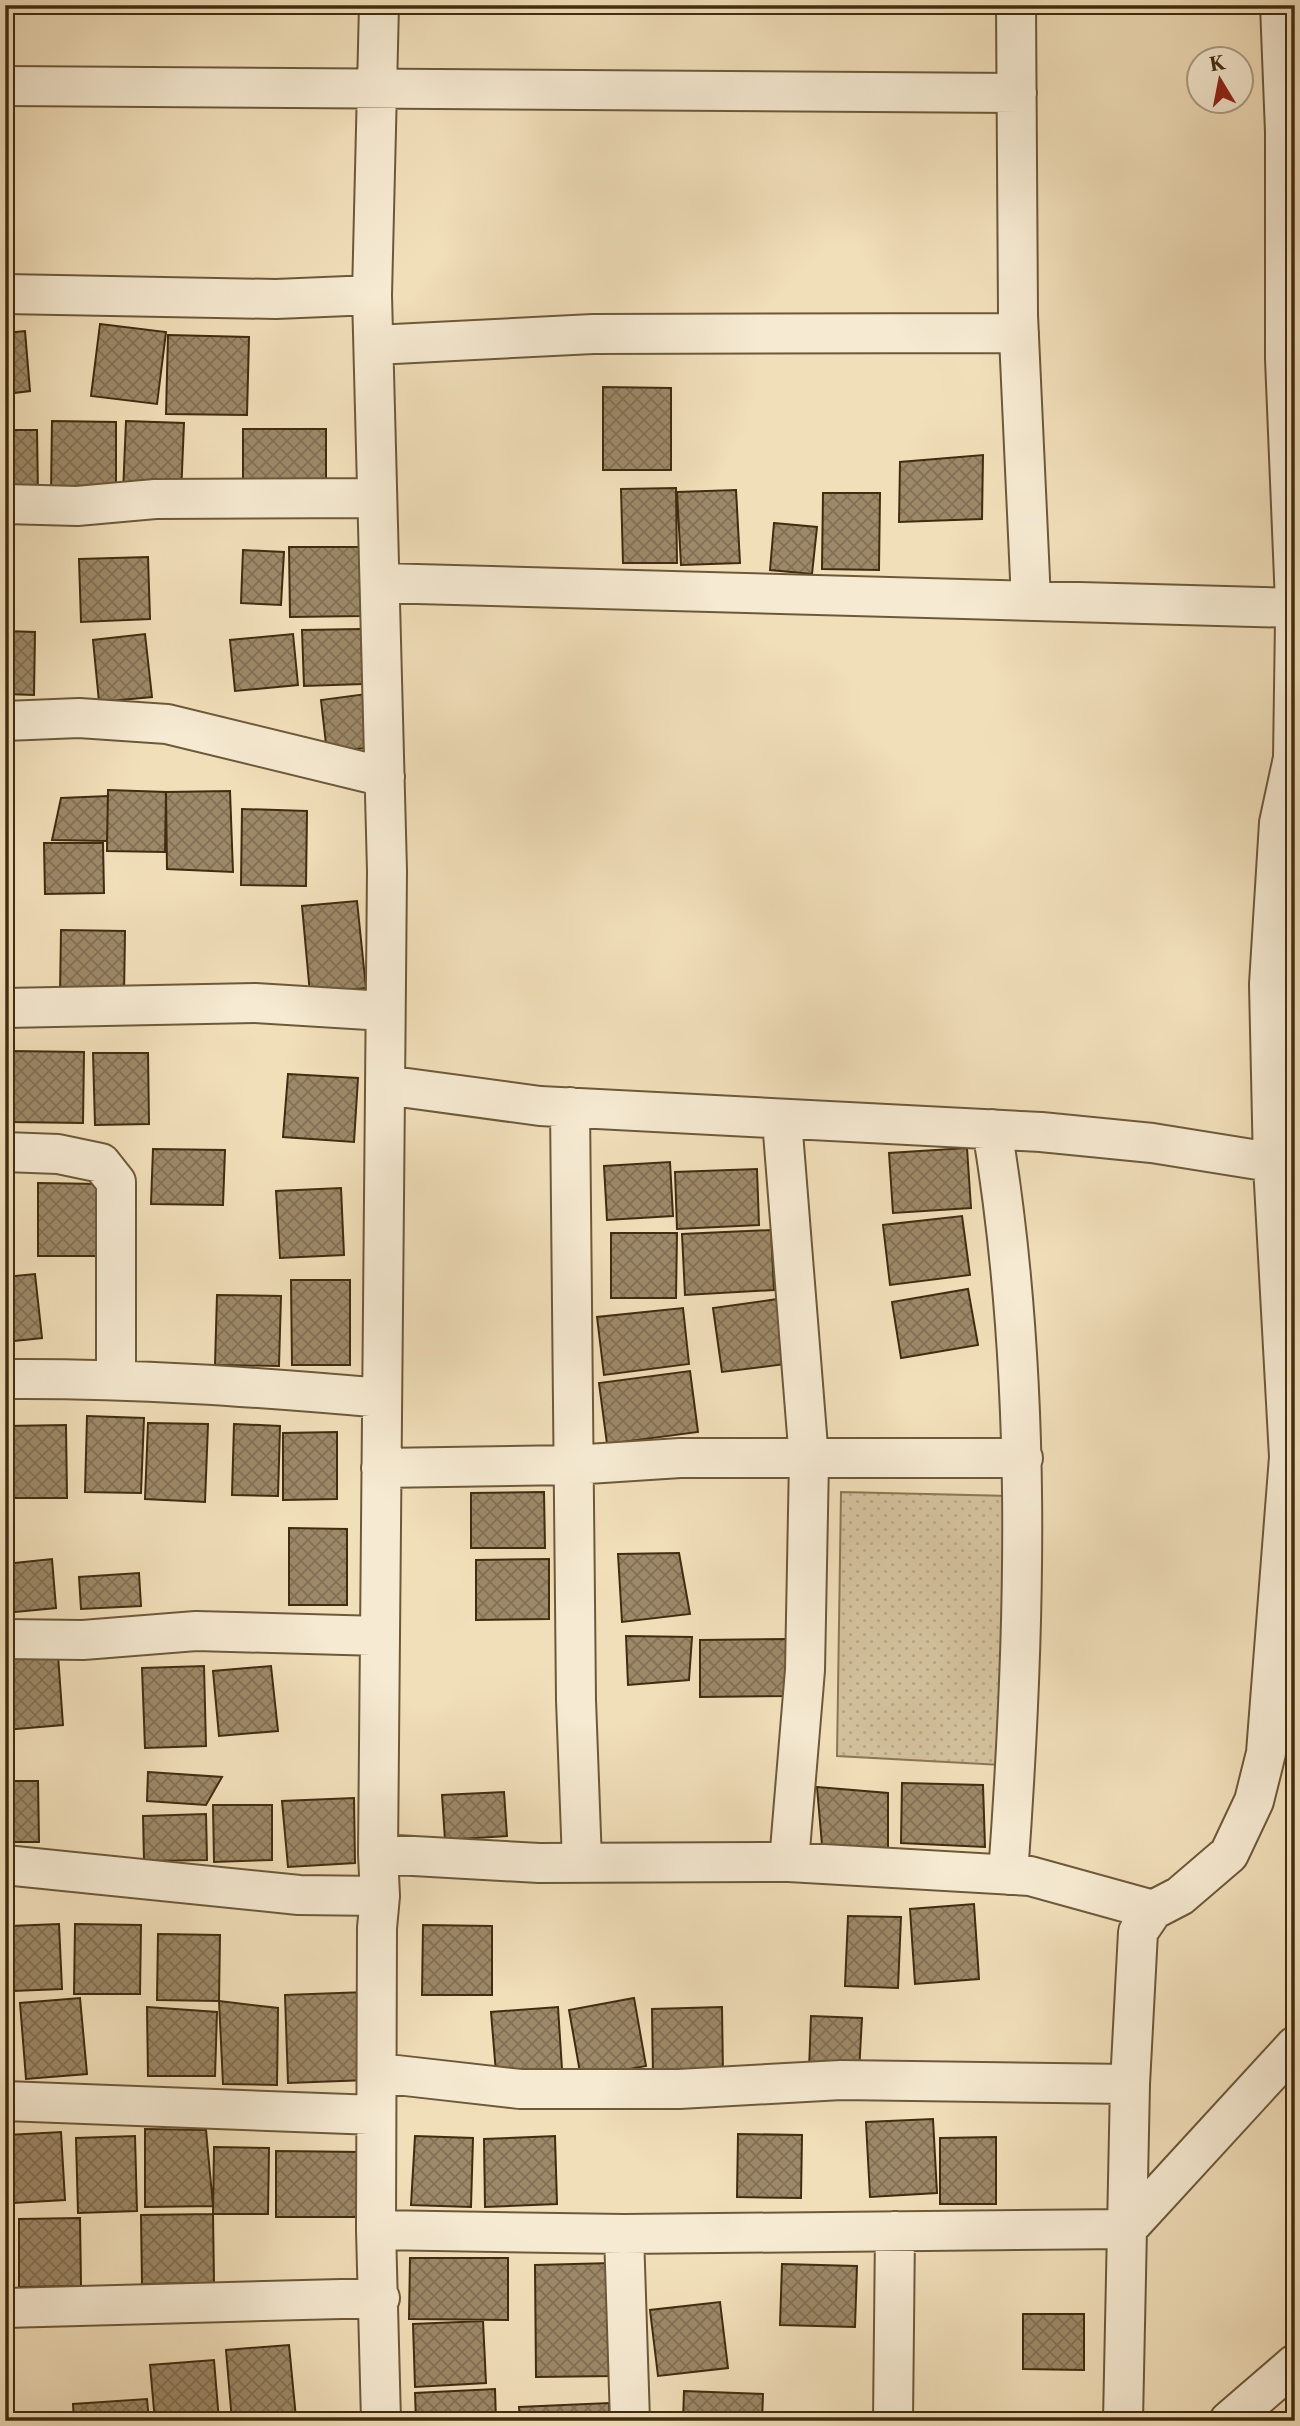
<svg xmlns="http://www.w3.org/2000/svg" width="1300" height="2426" font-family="'Libre Caslon Text',serif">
  <defs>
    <pattern id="grass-dots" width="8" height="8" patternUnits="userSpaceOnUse" patternTransform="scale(1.75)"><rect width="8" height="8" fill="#d3c19d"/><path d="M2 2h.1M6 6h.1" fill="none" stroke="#b6a686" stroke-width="1.8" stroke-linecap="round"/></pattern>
    <pattern id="building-cross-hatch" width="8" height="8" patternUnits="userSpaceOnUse" patternTransform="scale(1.75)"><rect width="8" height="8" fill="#9d8968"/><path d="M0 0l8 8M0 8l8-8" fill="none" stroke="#827054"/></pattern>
  </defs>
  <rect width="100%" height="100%" fill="#f1dfba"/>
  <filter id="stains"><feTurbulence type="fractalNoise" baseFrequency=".00286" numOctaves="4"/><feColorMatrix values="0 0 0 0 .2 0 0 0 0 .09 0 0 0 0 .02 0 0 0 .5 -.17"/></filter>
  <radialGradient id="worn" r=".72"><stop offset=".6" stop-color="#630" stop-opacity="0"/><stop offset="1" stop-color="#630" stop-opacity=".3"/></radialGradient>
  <path fill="url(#grass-dots)" stroke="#8a7656" stroke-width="2" d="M841 1492 1011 1496 1001 1765 837 1756Z"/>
  <path fill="url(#building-cross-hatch)" stroke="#412c10" stroke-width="2" d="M100 324 166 332 157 404 91 396Z
    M25 331 30 391 5 394V333Z
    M168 335 249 337 247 415 166 414Z
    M603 387 671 388V470H603Z
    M52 421 116 422V494H51Z
    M126 421 184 423 181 495 123 493Z
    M243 429H326V487L243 486Z
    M5 430H37L38 495H5Z
    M983 455 982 519 899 522 900 462Z
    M676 488 677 563H623L621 489Z
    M736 490 740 563 681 565 677 492Z
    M823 493H880L879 570 822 569Z
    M774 523 817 527 812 574 770 570Z
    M289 547H363V616L290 617Z
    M243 550 284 552 281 605 241 603Z
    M148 557 150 619 81 622 79 559Z
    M361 629 363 684 304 686 302 630Z
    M5 631 35 632 34 695 5 694Z
    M145 634 152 697 99 702 93 640Z
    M293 634 298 685 235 691 230 640Z
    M366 694 373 747 327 753 321 700Z
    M108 790 166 792 165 852 107 851Z
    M230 791 233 872 167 869 166 792Z
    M108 796 107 841 52 840 61 798Z
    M242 809 307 811 306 886 241 885Z
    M44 843H103L104 893 45 894Z
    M357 901 366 988 310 994 302 906Z
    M61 930 125 931 124 996 60 994Z
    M10 1051 84 1052 83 1123 10 1122Z
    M93 1053H148L149 1124 95 1125Z
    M288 1074 358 1078 354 1142 283 1137Z
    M967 1148 971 1208 893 1213 889 1153Z
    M153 1149 225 1150 223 1205 151 1204Z
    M670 1162 673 1216 607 1220 604 1166Z
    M757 1169 759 1225 677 1229 675 1172Z
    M38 1183 101 1184 100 1256H38Z
    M341 1188 344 1255 280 1258 276 1191Z
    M962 1216 970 1275 890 1285 883 1225Z
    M771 1230 774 1290 685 1295 682 1234Z
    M611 1233H677L676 1298H611Z
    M35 1274 42 1338 5 1342V1277Z
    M291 1280H350V1365H292Z
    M968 1289 978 1345 901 1358 892 1302Z
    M217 1295 281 1296 279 1366 215 1365Z
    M778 1299 786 1364 722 1372 713 1308Z
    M683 1308 689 1364 604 1375 597 1317Z
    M690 1371 698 1432 607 1444 599 1383Z
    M87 1416 144 1418 141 1493 85 1492Z
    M148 1423 208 1424 205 1502 145 1499Z
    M234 1424 280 1426 278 1496 232 1495Z
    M66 1425 67 1498H5V1426Z
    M337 1432V1499L283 1500V1433Z
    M544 1492 545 1548H471V1493Z
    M289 1528 347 1529V1605H289Z
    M679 1553 690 1614 622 1622 618 1554Z
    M52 1559 56 1608 5 1613V1564Z
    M549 1559V1619L476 1620V1560Z
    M139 1573 141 1606 81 1609 79 1577Z
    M626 1636 692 1637 689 1680 628 1685Z
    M787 1639V1696L700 1697V1640Z
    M58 1655 63 1725 5 1730V1659Z
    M204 1666 206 1746 145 1748 142 1668Z
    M271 1666 278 1731 219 1736 213 1671Z
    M148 1772 222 1777 206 1805 147 1801Z
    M5 1781H38L39 1842H5Z
    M902 1783 983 1785 985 1847 901 1843Z
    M817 1787 888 1793V1852L822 1845Z
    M504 1792 507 1836 445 1840 442 1795Z
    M354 1798 355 1863 288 1867 282 1801Z
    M213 1805H272V1860L214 1862Z
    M206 1814 207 1860 144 1861 143 1816Z
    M974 1904 979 1979 915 1984 910 1909Z
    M848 1916 901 1917 898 1988 845 1986Z
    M59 1924 62 1989 13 1991 10 1926Z
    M75 1924 141 1925 140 1994H74Z
    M423 1925 492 1926V1995H422Z
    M158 1934 220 1935 219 2001 157 2000Z
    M366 1992 368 2080 288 2083 285 1995Z
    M80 1998 87 2074 26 2079 20 2003Z
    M634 1998 646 2066 581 2078 569 2010Z
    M219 2001 278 2008 277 2085 223 2084Z
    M147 2007 217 2012 215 2076H148Z
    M558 2007 562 2069 496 2073 491 2012Z
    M722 2007 723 2076 653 2077 652 2009Z
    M811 2016 862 2018 859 2072 809 2070Z
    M933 2119 937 2193 870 2197 866 2122Z
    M145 2129 206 2130 213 2206 145 2207Z
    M61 2132 65 2200 13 2203 8 2135Z
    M738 2134 802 2135 801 2198 737 2197Z
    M135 2136 137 2211 78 2213 76 2138Z
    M415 2136 473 2138 471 2207 411 2205Z
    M555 2136 557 2204 485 2207 484 2139Z
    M996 2137V2204H940V2138Z
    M214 2147 269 2148 268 2214H213Z
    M276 2151 362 2152 361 2217H276Z
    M213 2214 214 2283 142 2284 141 2215Z
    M80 2218 81 2286 19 2287V2219Z
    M410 2258H508V2320L409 2319Z
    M613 2263 614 2376 536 2377 535 2265Z
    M782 2264 857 2266 855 2327 780 2325Z
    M720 2302 728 2368 658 2376 650 2310Z
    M1023 2314H1084V2370L1023 2369Z
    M483 2321 486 2383 415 2387 413 2324Z
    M289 2345 296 2418 232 2421 226 2350Z
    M214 2360 219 2421H155L150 2365Z
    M5 2372H14V2421H5Z
    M495 2389 496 2421H416L415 2393Z
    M684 2391 763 2394 762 2421H683Z
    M147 2399 149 2421H74L73 2404Z
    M609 2403 610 2421H520L519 2407Z"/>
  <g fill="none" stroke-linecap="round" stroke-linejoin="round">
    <defs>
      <path id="minor" d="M379 5 372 295 387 871 378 1854 380 1896 377 1928 376 2230 381 2421
        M1016 5 1018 315 1031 601
        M1280 5 1285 132V359L1295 603
        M5 86 1017 93
        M5 294 276 299 372 295
        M374 345 593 334 1019 333
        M5 504 77 506 155 499 377 498
        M380 583 1295 608
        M5 721 79 718 167 724 385 777
        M5 1008 255 1003 385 1011
        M385 1085 540 1106 1041 1132 1152 1143 1295 1166
        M570 1107 576 1700 582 1862
        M782 1120 809 1460 805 1670 789 1862
        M992 1129C1033 1376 1026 1626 1008 1875
        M5 1152 58 1154 101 1163 116 1182V1379
        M5 1379C132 1378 256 1387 382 1398
        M381 1468 572 1465 680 1458H1023
        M5 1639 83 1640 196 1631 380 1636
        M378 1854 539 1863 789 1862 1030 1876 1153 1910
        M5 1865 299 1895 380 1896
        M379 2073 520 2089H679L841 2080 1130 2084
        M5 2101 376 2115
        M376 2230 624 2234 1127 2229 1295 2046
        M624 2234 630 2421
        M5 2308 380 2298
        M893 2421 895 2231
        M1123 2421 1130 2084 1138 1932 1153 1910 1180 1896 1229 1854 1254 1801 1266 1753 1289 1457 1273 1165 1269 984 1279 823 1293 758 1295 620
        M1229 2421 1295 2364"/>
    </defs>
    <use href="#minor" stroke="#6d593a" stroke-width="42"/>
    <use href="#minor" stroke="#f6ead2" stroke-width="38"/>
  </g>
  <rect width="1300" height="2426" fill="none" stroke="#f1dfba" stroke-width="28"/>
  <rect x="7" y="7" width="1286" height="2412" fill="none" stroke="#412c10" stroke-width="3.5"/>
  <rect x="14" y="14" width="1272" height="2398" fill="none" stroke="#412c10" stroke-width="2"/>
  <g transform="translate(1220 80) rotate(350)"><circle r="33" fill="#f6ead2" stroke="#ae9e84" stroke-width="2"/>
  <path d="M0-5L12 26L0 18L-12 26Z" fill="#8f2418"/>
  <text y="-10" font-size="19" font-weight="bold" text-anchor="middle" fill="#412c10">K</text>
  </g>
  <rect width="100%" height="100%" filter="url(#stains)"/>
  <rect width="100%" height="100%" fill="url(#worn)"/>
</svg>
